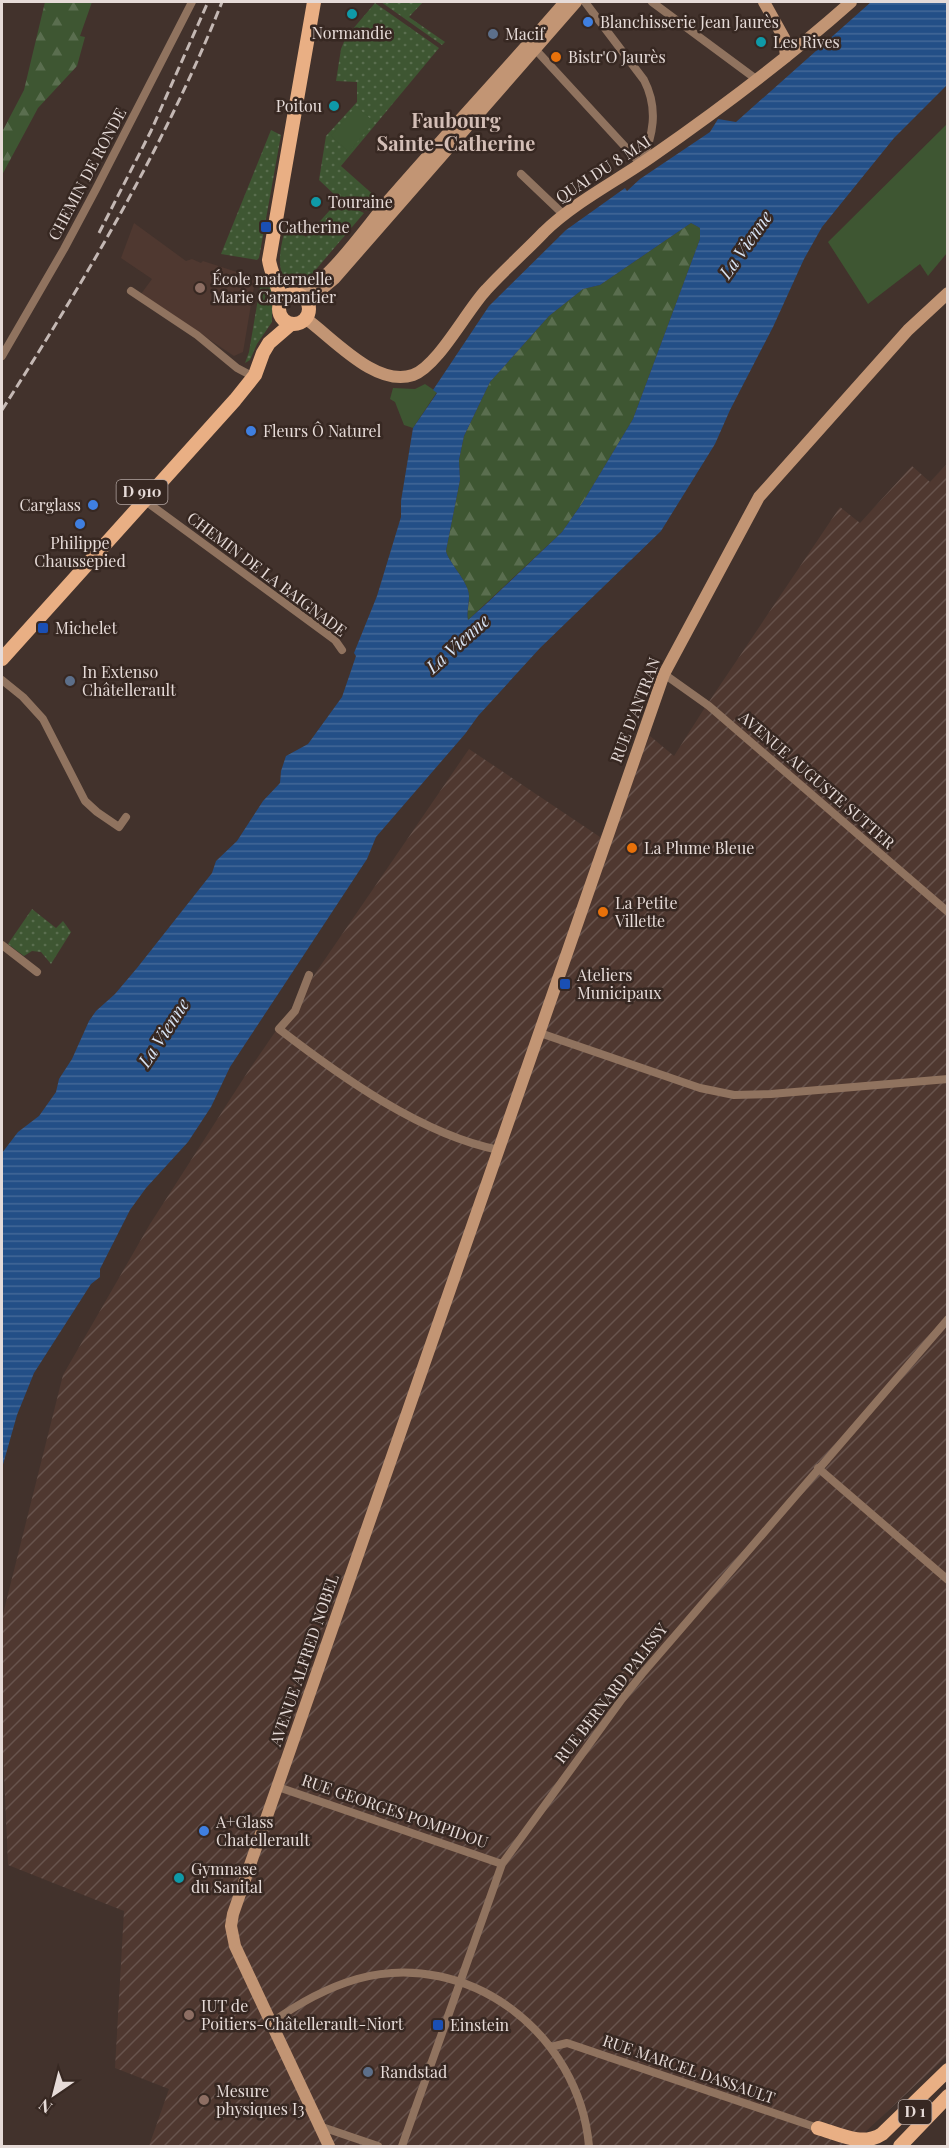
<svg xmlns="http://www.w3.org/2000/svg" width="949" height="2148" font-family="'Playfair Display',serif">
  <defs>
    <pattern id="industrial-furrows" width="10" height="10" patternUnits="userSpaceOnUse" patternTransform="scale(1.5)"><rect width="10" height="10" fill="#4f3830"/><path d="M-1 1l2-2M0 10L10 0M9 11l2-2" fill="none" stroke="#68544d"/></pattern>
    <pattern id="grass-dots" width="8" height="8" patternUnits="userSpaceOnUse" patternTransform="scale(1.5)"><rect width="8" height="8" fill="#3e5632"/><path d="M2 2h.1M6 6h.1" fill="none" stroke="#5a6e4f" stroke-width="1.8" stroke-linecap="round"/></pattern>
    <pattern id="forest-firs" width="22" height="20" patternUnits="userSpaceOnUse" patternTransform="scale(1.5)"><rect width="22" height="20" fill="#3e5632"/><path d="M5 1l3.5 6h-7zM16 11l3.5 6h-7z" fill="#5a6e4f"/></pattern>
    <pattern id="water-rules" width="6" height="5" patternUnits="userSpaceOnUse" patternTransform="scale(1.5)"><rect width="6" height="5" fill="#234f87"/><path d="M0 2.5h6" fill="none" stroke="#436897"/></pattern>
  </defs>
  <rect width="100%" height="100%" fill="#42322c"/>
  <path fill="#4f3830" d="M134 223 186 261 192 259 201 263 203 261 240 273 255 281 243 352 234 356 141 294 152 279 121 258Z"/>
  <path fill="url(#industrial-furrows)" d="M947 464V2056L850 2146H149L169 2089 115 2068 124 1911 8 1865 3 1751V1614L63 1375 150 1224 247 1073 469 749 600 837 650 736 674 756 704 709 840 507 860 523 912 466 930 482Z"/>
  <path fill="url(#grass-dots)" d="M381 2H423L409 17 445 42 442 45Z
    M375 3 439 48 341 166 377 198 366 211 337 197 319 180 326 136 357 102V82L336 81 341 49 346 37Z
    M271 130 281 135 259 258 257 260 221 254Z
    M338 201 364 213 307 280 310 283C301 287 295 289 288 282 272 267 284 238 287 220L306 237Z
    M262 275 266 276 272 288V322L257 344 250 360 245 363 249 352Z
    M32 909 56 928 63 921 71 932 51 964 41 952 32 951 24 956 8 944Z"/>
  <path fill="url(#forest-firs)" d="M45 2H92L80 36 85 37 77 66 38 108 2 175V132L24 90Z
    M691 223 700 228V239L633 419 583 502 562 532 468 620C466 611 471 599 468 590 464 577 448 561 446 551L460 480 459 460 464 436 490 382 549 316 583 289 600 285Z"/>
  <path fill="#3e5632" d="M356 106 374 122 349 152 331 136Z
    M947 124V253L928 276 920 264 868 304 828 242Z
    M425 384 437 392 413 428 404 425 395 402 390 399 393 388 415 389Z"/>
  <path fill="url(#water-rules)" fill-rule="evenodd" d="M871 2H947V85L894 138 822 227 804 259 773 327 730 410 715 444 661 531 540 648 478 716 465 734 376 837 367 859 230 1067 211 1107 188 1142 146 1188 130 1210 100 1269V1277L91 1284 34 1373 17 1415 2 1468V1153L18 1132 39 1116 56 1092 59 1079 72 1059 89 1021 96 1011 115 994 137 968 212 873 216 861 237 841 263 801 280 783 281 771 286 756 308 744 342 697 356 656 354 653 377 596 401 517V501L413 428 437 393 433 390 489 306 566 230 625 188 627 191 640 179 710 132 718 119 736 122ZM691 223 700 228V239L633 419 583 502 562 532 486 604 468 620C466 610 471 599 468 590 464 577 448 561 446 551L460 480 459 460 464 436 490 382 549 316 583 289 600 285Z"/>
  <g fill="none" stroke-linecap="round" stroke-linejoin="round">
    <path stroke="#90735f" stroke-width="8" d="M652 2 756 79
      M535 49 641 164C653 136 659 109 644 80L585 2
      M521 174 563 214
      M131 291 197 335 237 368 254 377
      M2 356 64 249 96 189 192 2
      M144 500 335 640 342 650
      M664 674 709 706 948 912
      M2 680 23 697 43 719 85 801 97 812 119 827 126 817
      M2 945 37 972
      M309 975 295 1011 279 1029C340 1076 422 1135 499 1150
      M540 1033 700 1088 734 1095 771 1094 948 1079
      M818 1468 948 1580
      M278 1787 502 1864
      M271 2023C296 2005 326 1988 357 1979 469 1948 579 2034 589 2146
      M551 2047 567 2043 818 2128
      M319 2126 378 2146
      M402 2146 502 1864 622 1699 642 1674 948 1319"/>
    <path stroke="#c29574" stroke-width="12" d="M764 2 784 38 786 57
      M299 295C331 279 365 228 389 200 447 133 507 69 565 2
      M308 307 315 295 334 279 576 2
      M305 318C333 338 376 388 413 375 438 366 467 310 486 290 504 270 525 252 544 232 575 202 615 182 651 157 720 109 788 58 851 2
      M329 2146 235 1946 231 1926 233 1914 664 674 759 497 908 330 948 293"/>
    <path stroke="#e9af84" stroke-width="14" d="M279 309a15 15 0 1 1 30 0a15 15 0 1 1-30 0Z
      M281 302C279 286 271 274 269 260L314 2
      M2 659 235 400 255 375 263 353 269 343 291 324
      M818 2128C839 2134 862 2147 882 2134L948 2070
      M900 2146 948 2096"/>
    <path stroke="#c4b8b4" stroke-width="3" stroke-dasharray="9 4.5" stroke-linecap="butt" d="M99 233 151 131 208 2
      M2 410C85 280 165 146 222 2"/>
  </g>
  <g fill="#0f9aa8" stroke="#372822" stroke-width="2">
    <circle cx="352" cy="14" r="6"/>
    <circle cx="761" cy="42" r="6"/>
    <circle cx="334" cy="106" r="6"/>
    <circle cx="316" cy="202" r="6"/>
    <circle cx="179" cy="1878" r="6"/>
  </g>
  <g fill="#3f7fe0" stroke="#372822" stroke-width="2">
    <circle cx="588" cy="22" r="6"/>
    <circle cx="251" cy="431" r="6"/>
    <circle cx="93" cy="505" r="6"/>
    <circle cx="80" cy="524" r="6"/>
    <circle cx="204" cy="1831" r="6"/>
  </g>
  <g fill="#5c6f8a" stroke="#372822" stroke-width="2">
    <circle cx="493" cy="34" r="6"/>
    <circle cx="70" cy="681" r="6"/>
    <circle cx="368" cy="2072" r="6"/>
  </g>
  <g fill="#e8710a" stroke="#372822" stroke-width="2">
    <circle cx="556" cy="57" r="6"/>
    <circle cx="632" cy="848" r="6"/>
    <circle cx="603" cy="912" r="6"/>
  </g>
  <g fill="#1a4fb4" stroke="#372822" stroke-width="2">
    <rect x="260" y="221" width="12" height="12" rx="3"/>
    <rect x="37" y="622" width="12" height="12" rx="3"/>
    <rect x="559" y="978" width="12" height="12" rx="3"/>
    <rect x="432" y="2019" width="12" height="12" rx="3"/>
  </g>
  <g fill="#8d6e63" stroke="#372822" stroke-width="2">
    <circle cx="200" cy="288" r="6"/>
    <circle cx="189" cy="2015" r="6"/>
    <circle cx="204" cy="2100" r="6"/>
  </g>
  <g text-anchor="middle" stroke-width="5" stroke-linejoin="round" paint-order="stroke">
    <g fill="#372822" stroke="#b2a5a1" stroke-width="1.5">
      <rect x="116.5" y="480" width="51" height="24" rx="4.5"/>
      <rect x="898.5" y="2100" width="33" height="24" rx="4.5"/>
    </g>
    <g font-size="15" font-weight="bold" fill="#e6dbd8">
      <text x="142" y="497">D 910</text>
      <text x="915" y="2117">D 1</text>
    </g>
    <g font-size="16" fill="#e6dbd8" stroke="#372822" text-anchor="start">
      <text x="600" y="28">Blanchisserie Jean Jaurès</text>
      <text x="352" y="39" text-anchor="middle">Normandie</text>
      <text x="505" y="40">Macif</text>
      <text x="773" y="48">Les Rives</text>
      <text x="568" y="63">Bistr'O Jaurès</text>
      <text x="322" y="112" text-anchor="end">Poitou</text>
      <text x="328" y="208">Touraine</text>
      <text x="278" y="233">Catherine</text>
      <text x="212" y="285">École maternelle<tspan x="212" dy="18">Marie Carpantier</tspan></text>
      <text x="263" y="437">Fleurs Ô Naturel</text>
      <text x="81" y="511" text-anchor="end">Carglass</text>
      <text x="80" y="549" text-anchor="middle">Philippe<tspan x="80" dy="18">Chaussepied</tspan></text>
      <text x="55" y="634">Michelet</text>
      <text x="82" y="678">In Extenso<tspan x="82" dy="18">Châtellerault</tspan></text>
      <text x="644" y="854">La Plume Bleue</text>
      <text x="615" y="909">La Petite<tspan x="615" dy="18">Villette</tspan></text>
      <text x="577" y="981">Ateliers<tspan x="577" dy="18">Municipaux</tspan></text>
      <text x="216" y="1828">A+Glass<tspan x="216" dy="18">Chatellerault</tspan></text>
      <text x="191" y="1875">Gymnase<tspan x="191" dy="18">du Sanital</tspan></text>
      <text x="201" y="2012">IUT de<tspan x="201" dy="18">Poitiers-Châtellerault-Niort</tspan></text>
      <text x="450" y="2031">Einstein</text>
      <text x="380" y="2078">Randstad</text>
      <text x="216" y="2097">Mesure<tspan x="216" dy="18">physiques I3</tspan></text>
    </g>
    <g font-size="16" fill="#e6dbd8" stroke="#372822">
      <text transform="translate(603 169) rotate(-33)" y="6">QUAI DU 8 MAI</text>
      <text transform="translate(87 174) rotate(-62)" y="6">CHEMIN DE RONDE</text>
      <text transform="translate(267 574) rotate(37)" y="6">CHEMIN DE LA BAIGNADE</text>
      <text transform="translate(635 710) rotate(-69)" y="6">RUE D'ANTRAN</text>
      <text transform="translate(817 780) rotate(41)" y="6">AVENUE AUGUSTE SUTTER</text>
      <text transform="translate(304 1660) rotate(-71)" y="6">AVENUE ALFRED NOBEL</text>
      <text transform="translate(611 1693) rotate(-52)" y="6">RUE BERNARD PALISSY</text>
      <text transform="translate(395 1811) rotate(19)" y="6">RUE GEORGES POMPIDOU</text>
      <text transform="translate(689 2069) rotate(19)" y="6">RUE MARCEL DASSAULT</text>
    </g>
    <g font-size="18" font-style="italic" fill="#d7e3f4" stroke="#372822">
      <text transform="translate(746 245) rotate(-55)" y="6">La Vienne</text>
      <text transform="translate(458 644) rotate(-42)" y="6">La Vienne</text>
      <text transform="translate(164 1033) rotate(-57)" y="6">La Vienne</text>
    </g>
    <g font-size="20" font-weight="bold" fill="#d3beb6" stroke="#372822">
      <text x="456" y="128">Faubourg<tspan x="456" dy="23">Sainte-Catherine</tspan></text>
    </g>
  </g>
  <rect width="949" height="2148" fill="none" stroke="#e6dbd8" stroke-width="6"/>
  <g transform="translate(54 2094) rotate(215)" stroke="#372822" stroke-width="4.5" paint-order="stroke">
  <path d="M0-4.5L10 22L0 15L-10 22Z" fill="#e6dbd8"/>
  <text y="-9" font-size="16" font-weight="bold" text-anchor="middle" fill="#e6dbd8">N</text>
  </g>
</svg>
